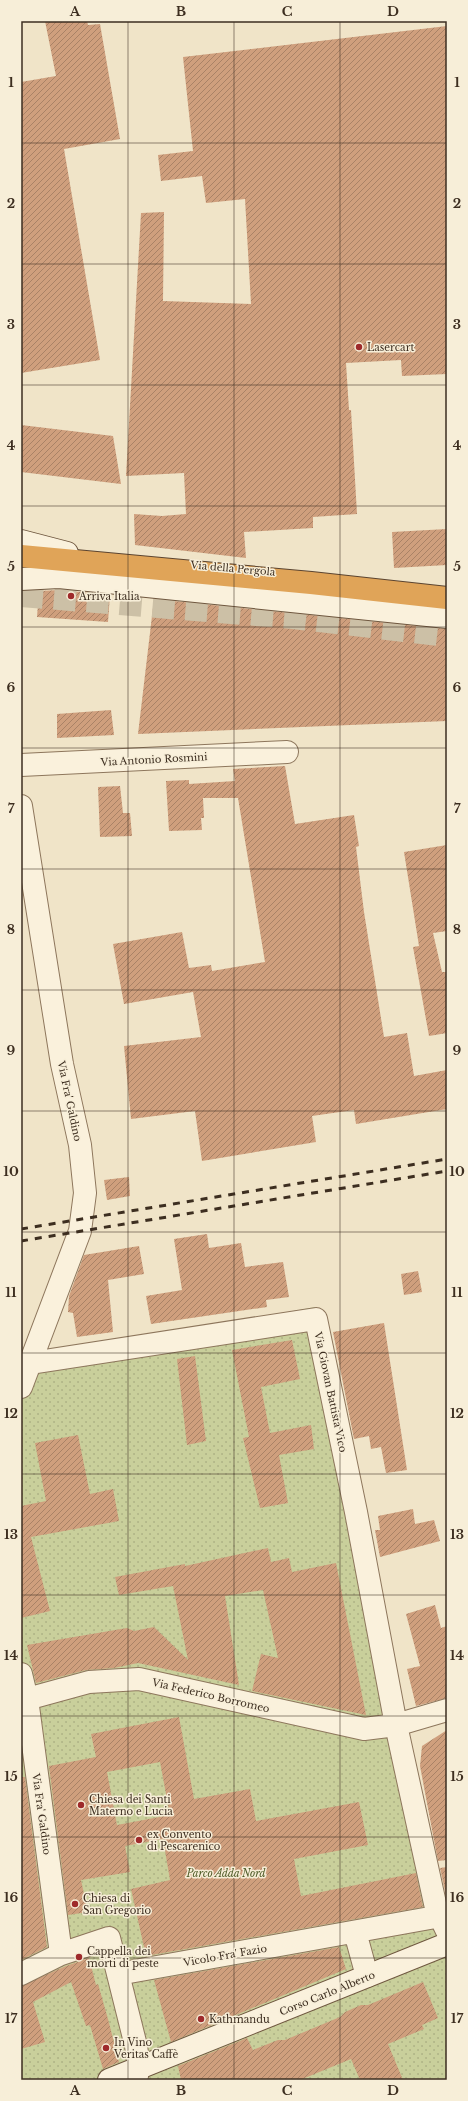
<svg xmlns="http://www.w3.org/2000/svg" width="468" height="2101" font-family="'Libre Baskerville',serif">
  <defs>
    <pattern id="park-dots" width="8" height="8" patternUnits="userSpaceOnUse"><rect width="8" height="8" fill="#c9cf9b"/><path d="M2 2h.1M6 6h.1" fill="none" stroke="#aeb285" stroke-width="1.8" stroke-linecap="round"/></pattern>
    <pattern id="building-hatch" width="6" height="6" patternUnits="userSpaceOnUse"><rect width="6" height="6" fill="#cf9f7d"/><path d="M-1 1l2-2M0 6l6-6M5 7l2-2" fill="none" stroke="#a98266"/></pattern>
  </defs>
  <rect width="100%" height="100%" fill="#f0e4c8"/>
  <path fill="url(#park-dots)" d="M315 1307 447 1921V2080H21V1361Z"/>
  <path fill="url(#building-hatch)" fill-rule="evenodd" d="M45 21H87L88 25 100 24 120 139 64 149 100 360 21 373V82L56 76Z
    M447 26V374L402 376 401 360 346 363 349 410H351L357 514 313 517V528L244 532 246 558 135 545 134 514 162 516 186 514 184 473 126 476 141 213 164 212 163 301 251 304 245 199 206 203 202 176 161 181 158 155 193 151 183 57Z
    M21 425 113 436 121 484 21 472Z
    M447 529V565L394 568 392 532Z
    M59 590 110 595 108 622 37 617 39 591Z
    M154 599 447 629V721L138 734Z
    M111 710 114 735 57 738V714Z
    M285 766 295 824 354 815 359 846 356 847 364 912 384 1037 407 1033 414 1076 447 1070V1109L356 1124 354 1110 312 1116 316 1142 202 1161 195 1111 131 1119 124 1046 201 1037 193 992 124 1004 113 944 182 932 189 968 211 965 212 971 265 962 238 798H203L204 818H201L202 830 169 831 166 781 189 780V784L235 781 233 769Z
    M120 786 123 813H130L132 836 100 837 98 787Z
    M447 845V931L433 933 442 972H447V1033L429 1036 413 947 419 946 404 852Z
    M129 1177 130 1196 107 1200 104 1180Z
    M207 1234 209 1248 241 1243 245 1267 283 1262 289 1297 266 1300 267 1307 151 1324 146 1296 182 1290 174 1239Z
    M139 1246 144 1274 108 1280 113 1332 77 1337 73 1313 68 1312 69 1296 84 1255Z
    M418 1271 422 1292 404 1295 401 1274Z
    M384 1323 407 1470 386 1473 381 1447 371 1449 369 1436 354 1439 333 1332Z
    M292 1340 300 1379 261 1387 270 1433 311 1425 314 1449 279 1455 288 1503 260 1508 243 1438 249 1437 232 1350Z
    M195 1356 206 1441 187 1445 177 1359Z
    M78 1435 90 1494 113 1489 119 1521 31 1537 50 1611 21 1618V1506L46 1501 35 1443Z
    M413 1509 415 1524 434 1520 440 1541 380 1557 375 1530H380L378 1516Z
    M268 1548 271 1562 289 1558 292 1572 336 1563 366 1715 252 1691 261 1654 278 1658 263 1590 225 1596 239 1685 138 1663 114 1668 86 1670 36 1683 27 1645 127 1628 134 1631 154 1627 188 1660 173 1586 119 1595 115 1577 185 1564V1566Z
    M435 1605 441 1628 447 1626V1698L416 1706 407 1669 420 1666 406 1614Z
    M179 1717 194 1799 250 1789 256 1821 359 1802 368 1845 294 1859 301 1896 416 1873 423 1907 146 1956 131 1889 170 1880 163 1839 125 1846 130 1872 81 1880 88 1912 68 1915 49 1766 96 1757 91 1734ZM160 1762 170 1815 117 1825 107 1772Z
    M447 1730V1860L438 1861 420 1766 422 1746Z
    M21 1777H25L47 1947 21 1960Z
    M447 1867V1900L440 1868Z
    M339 1947 346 1969 171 2042 154 1980Z
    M89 1958 96 1985 98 1984 108 2019 119 2062 103 2069 90 2025 86 2026 71 1982 33 2002 45 2042 21 2049V1986L66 1966Z
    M423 1982 438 2018 422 2025 424 2029 388 2044 403 2080H360L351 2059 300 2080H181L178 2066 247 2038 253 2050 278 2040H285L340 2017 345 2012 361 2005H368Z"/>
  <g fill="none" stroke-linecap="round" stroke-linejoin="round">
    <path stroke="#ccc0a6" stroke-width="22" stroke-dasharray="22 11" stroke-linecap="butt" d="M21 596 293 618 447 636"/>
    <defs>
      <path id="street" d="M21 765 287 752
        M21 806 62 1064 80 1145 85 1193 80 1231 21 1387
        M31 1363 316 1319 356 1512 396 1725 436 1908 447 1931
        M21 1674 27 1699 61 1954
        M27 1699 89 1682 139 1679 364 1729 396 1725 447 1710
        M355 1932 367 1976
        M21 1974 61 1954 109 1938 136 2046 139 2067 136 2080
        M118 1974 441 1916"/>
      <path id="secondary" d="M21 541 67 553
        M21 579 59 577 447 617
        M109 2080 447 1944"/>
      <path id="highway" d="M21 556 311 583 447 598"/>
    </defs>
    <use href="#street" stroke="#8d765c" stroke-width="24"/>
    <use href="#secondary" stroke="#6f573f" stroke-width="24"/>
    <use href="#highway" stroke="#5b4430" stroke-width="24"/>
    <use href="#street" stroke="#faf1dc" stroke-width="22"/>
    <use href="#secondary" stroke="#faf1dc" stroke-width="22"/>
    <use href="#highway" stroke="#e0a458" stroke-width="22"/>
    <path stroke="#3d2e20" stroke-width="3" stroke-dasharray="7 7" stroke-linecap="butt" d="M21 1229 447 1159
      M21 1241 447 1171"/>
  </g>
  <path fill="none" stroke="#3d2e20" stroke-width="1" stroke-opacity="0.55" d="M128 21V2080M234 21V2080M340 21V2080M21 143H447M21 264H447M21 385H447M21 506H447M21 627H447M21 748H447M21 869H447M21 990H447M21 1111H447M21 1232H447M21 1353H447M21 1474H447M21 1595H447M21 1716H447M21 1837H447M21 1958H447"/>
  <g fill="#9e2a2b" stroke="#f7eed8" stroke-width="1.5">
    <circle cx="359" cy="347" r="4"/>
    <circle cx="71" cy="596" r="4"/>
    <circle cx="81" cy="1805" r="4"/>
    <circle cx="139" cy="1840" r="4"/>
    <circle cx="75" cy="1904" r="4"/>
    <circle cx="79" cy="1957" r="4"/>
    <circle cx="201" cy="2019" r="4"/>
    <circle cx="106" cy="2048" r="4"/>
  </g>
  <g text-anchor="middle" stroke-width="3" stroke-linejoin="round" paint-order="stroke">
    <g font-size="10" fill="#3d2e20" stroke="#f7eed8" text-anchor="start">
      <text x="367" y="351">Lasercart</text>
      <text x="79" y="600">Arriva Italia</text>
      <text x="89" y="1803">Chiesa dei Santi<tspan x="89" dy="12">Materno e Lucia</tspan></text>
      <text x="147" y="1838">ex Convento<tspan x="147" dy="12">di Pescarenico</tspan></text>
      <text x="83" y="1902">Chiesa di<tspan x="83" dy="12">San Gregorio</tspan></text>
      <text x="87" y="1955">Cappella dei<tspan x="87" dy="12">morti di peste</tspan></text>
      <text x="209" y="2023">Kathmandu</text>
      <text x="114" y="2046">In Vino<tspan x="114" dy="12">Veritas Caffè</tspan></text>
    </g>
    <g font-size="10" fill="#3d2e20" stroke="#f7eed8">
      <text transform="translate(233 568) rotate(5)" y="4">Via della Pergola</text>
      <text transform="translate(154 759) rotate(-3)" y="4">Via Antonio Rosmini</text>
      <text transform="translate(70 1101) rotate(78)" y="4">Via Fra' Galdino</text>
      <text transform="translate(331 1392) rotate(78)" y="4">Via Giovan Battista Vico</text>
      <text transform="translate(211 1695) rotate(13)" y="4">Via Federico Borromeo</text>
      <text transform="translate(42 1814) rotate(82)" y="4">Via Fra' Galdino</text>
      <text transform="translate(225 1955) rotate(-10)" y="4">Vicolo Fra' Fazio</text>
      <text transform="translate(327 1993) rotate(-22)" y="4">Corso Carlo Alberto</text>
    </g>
    <g font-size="10" font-style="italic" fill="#4d5a26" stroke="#f7eed8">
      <text x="226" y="1877">Parco Adda Nord</text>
    </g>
  </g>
  <rect width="468" height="2101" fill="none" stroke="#f7eed8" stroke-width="44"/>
  <rect x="22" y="22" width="424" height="2057" fill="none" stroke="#3d2e20" stroke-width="1.5"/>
  <g font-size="13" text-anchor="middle" font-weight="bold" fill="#3d2e20">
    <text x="75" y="16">A</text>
    <text x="181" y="16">B</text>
    <text x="287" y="16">C</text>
    <text x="393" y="16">D</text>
    <text x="11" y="87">1</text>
    <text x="457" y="87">1</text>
    <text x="11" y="208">2</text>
    <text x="457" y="208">2</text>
    <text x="11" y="329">3</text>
    <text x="457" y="329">3</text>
    <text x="11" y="450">4</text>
    <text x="457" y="450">4</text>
    <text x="11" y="571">5</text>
    <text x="457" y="571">5</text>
    <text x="11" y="692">6</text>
    <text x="457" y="692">6</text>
    <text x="11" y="813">7</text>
    <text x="457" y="813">7</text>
    <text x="11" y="934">8</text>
    <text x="457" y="934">8</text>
    <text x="11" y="1055">9</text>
    <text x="457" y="1055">9</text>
    <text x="11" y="1176">10</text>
    <text x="457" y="1176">10</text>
    <text x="11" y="1297">11</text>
    <text x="457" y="1297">11</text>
    <text x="11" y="1418">12</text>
    <text x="457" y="1418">12</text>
    <text x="11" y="1539">13</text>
    <text x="457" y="1539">13</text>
    <text x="11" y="1660">14</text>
    <text x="457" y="1660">14</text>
    <text x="11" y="1781">15</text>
    <text x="457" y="1781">15</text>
    <text x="11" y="1902">16</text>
    <text x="457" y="1902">16</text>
    <text x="11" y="2023">17</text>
    <text x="457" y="2023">17</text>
    <text x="75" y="2095">A</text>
    <text x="181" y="2095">B</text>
    <text x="287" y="2095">C</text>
    <text x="393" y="2095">D</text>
  </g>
</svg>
